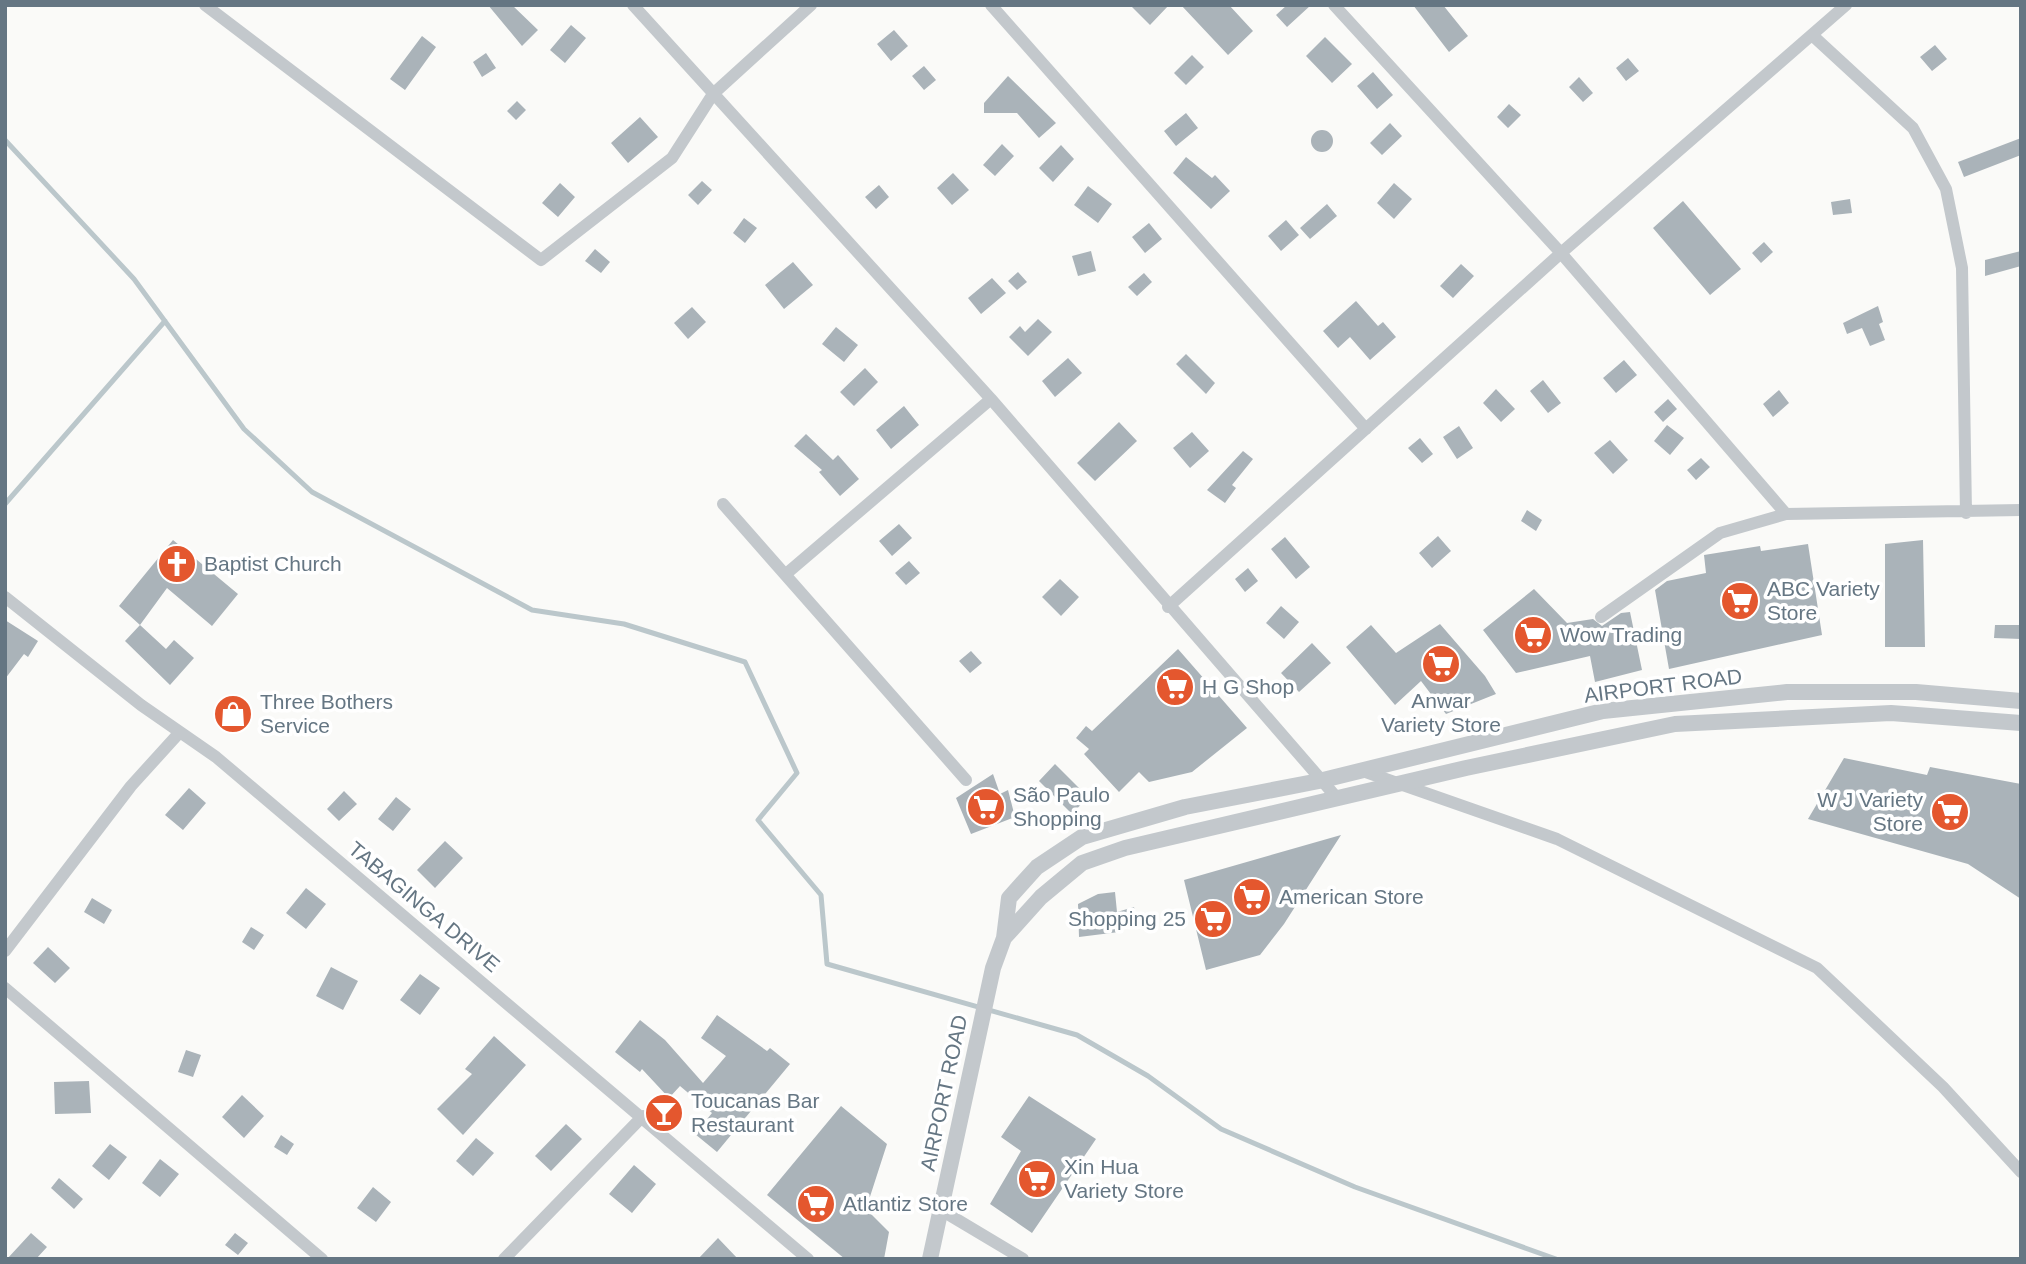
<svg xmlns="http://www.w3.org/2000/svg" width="2026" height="1264" font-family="Arial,sans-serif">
  <rect width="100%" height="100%" fill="#fafaf8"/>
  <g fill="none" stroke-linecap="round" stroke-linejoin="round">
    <path stroke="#bbc7cb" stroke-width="5" d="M5 140 134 279 244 429 312 492 532 610 624 624 745 662 797 773 758 820 821 895 827 964 1077 1035 1148 1076 1221 1129 1355 1187 1556 1259
      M5 504 165 321"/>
  </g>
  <path fill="#aab3b9" d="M488 5H512L538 30 522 46Z
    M1130 5H1169L1150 25Z
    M1181 5H1229L1253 31 1228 55Z
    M1287 5H1311L1287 27 1276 15Z
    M1413 5H1443L1468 36 1449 52Z
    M571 25 586 38 565 63 550 50Z
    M894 30 908 46 891 61 877 44Z
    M422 36 436 47 405 90 390 79Z
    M1325 37 1352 64 1332 83 1306 56Z
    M1935 45 1947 59 1932 71 1920 57Z
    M486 53 496 68 482 77 473 62Z
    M1192 55 1204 67 1186 85 1174 73Z
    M1628 58 1639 71 1626 81 1616 68Z
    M924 66 936 80 924 90 912 76Z
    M1373 72 1393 95 1377 109 1357 86Z
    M1008 76 1056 123 1039 138 1017 113H984V103Z
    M1579 77 1593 93 1583 102 1569 87Z
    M517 101 526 110 516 120 507 111Z
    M1509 104 1521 115 1508 128 1497 117Z
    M1186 113 1198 128 1176 146 1164 131Z
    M640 117 658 137 628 163 611 143Z
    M1390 123 1402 136 1382 155 1370 143Z
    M1311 141a11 11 0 1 1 22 0a11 11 0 1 1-22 0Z
    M2021 138V155L1964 177 1958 162Z
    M1002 144 1014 156 995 176 983 165Z
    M1061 145 1074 159 1053 182 1039 168Z
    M1186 157 1212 178 1215 175 1230 191 1211 209 1173 173Z
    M953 173 969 190 952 205 937 188Z
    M702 181 712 190 698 205 688 195Z
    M560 183 575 197 558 217 542 203Z
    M1394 183 1412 199 1394 219 1377 203Z
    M879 185 889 197 876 209 865 197Z
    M1088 186 1112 204 1098 223 1074 205Z
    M1850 199 1852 213 1833 215 1831 202Z
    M1683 201 1741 269 1710 295 1653 228Z
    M1327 204 1337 216 1310 239 1300 228Z
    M744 218 757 228 745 243 733 233Z
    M1286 220 1299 235 1281 251 1268 236Z
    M1149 223 1162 239 1145 253 1132 237Z
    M1764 242 1773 252 1761 263 1752 253Z
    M595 249 610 262 601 273 585 261Z
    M1091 251 1096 271 1078 276 1072 256Z
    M2021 251V266L1985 276V260Z
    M793 262 813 285 784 309 765 285Z
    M1461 264 1474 276 1453 298 1440 286Z
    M1018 272 1027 282 1017 290 1008 281Z
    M1144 273 1152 282 1137 296 1128 287Z
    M992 278 1006 293 981 314 968 298Z
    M1356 301 1378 326 1383 322 1396 337 1370 360 1350 337 1338 348 1323 331Z
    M1878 306 1883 322 1879 324 1885 340 1870 346 1862 328 1847 334 1843 323Z
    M692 307 706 322 688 339 674 323Z
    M1038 319 1052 332 1028 356 1009 337 1020 326 1025 332Z
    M836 327 858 345 844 362 822 344Z
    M1186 354 1215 383 1206 394 1176 364Z
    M1068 358 1082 373 1055 397 1042 381Z
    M1624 360 1637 375 1616 393 1603 378Z
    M865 368 878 382 854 406 840 392Z
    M1543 380 1561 403 1548 413 1530 391Z
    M1496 389 1515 409 1501 422 1483 403Z
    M1779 390 1789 403 1773 417 1763 404Z
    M1668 399 1677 409 1663 422 1654 412Z
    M904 406 919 425 891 449 876 430Z
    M1119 422 1137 441 1095 481 1077 463Z
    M1667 425 1684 438 1670 455 1654 441Z
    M1459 426 1473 448 1457 459 1443 437Z
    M1192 432 1209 451 1190 468 1173 448Z
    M806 434 833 460 838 455 859 479 840 496 819 472 822 470 794 446Z
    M1420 438 1433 454 1422 463 1408 448Z
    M1610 440 1628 460 1613 474 1594 453Z
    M1243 451 1253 459 1232 485 1236 488 1225 503 1207 490Z
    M1701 458 1710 467 1696 480 1687 470Z
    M1527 510 1542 520 1536 531 1521 521Z
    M899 524 912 538 892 556 879 541Z
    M1438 536 1451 551 1432 568 1419 553Z
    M1285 537 1310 567 1296 579 1271 549Z
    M173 540 238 594 212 626 167 588 140 625 119 606Z
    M1923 540 1925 647H1885V544Z
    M1808 544 1822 635 1669 669 1655 590 1667 581 1706 573 1704 555 1760 546 1761 551Z
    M909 561 920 573 906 585 895 573Z
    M1248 568 1258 581 1245 592 1235 579Z
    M1060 579 1079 597 1061 616 1042 597Z
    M1534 589 1567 623 1593 619 1602 626 1621 613 1630 612 1642 670 1595 682 1590 656 1516 673 1483 630Z
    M1281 606 1299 622 1284 639 1266 623Z
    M5 620 38 641 28 657 24 654 5 679Z
    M1440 624 1485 676 1496 694 1446 714 1421 681 1395 705 1346 647 1371 625 1396 653Z
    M140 625 166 649 174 640 194 658 170 685 125 641Z
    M1995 625H2021V639L1994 638Z
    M1312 643 1331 663 1299 692 1281 673Z
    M1178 649 1247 728 1192 772 1149 782 1139 772 1119 792 1084 754 1089 749 1076 738 1086 726 1092 731Z
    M971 651 982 663 970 673 959 661Z
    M1844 758 1927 775 1930 767 2021 784V899L1968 864 1808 819Z
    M1055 764 1088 797 1072 814 1039 781Z
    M993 774 1000 794 1008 790 1015 817 971 834 956 798Z
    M189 788 206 803 183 830 165 815Z
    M344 791 357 804 339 821 327 809Z
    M396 797 411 809 393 831 378 819Z
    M1341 835 1284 924 1260 955 1206 970 1184 880Z
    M445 841 463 858 435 888 417 870Z
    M306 888 326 904 306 929 286 913Z
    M1115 892 1117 912 1134 907 1137 921 1119 926V932L1079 937 1078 904 1098 894Z
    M92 898 112 910 104 924 84 912Z
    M251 927 264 935 254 950 242 942Z
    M48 947 70 968 55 983 33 963Z
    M331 967 358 981 343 1010 316 996Z
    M420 974 440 988 420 1015 400 1000Z
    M717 1015 767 1051 770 1048 790 1064 717 1152 695 1134 712 1113 680 1086 669 1098 642 1069 640 1072 615 1052 640 1020 665 1040 703 1083 726 1056 701 1038Z
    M494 1036 526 1065 463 1135 437 1109 472 1074 465 1069Z
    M186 1050 201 1055 193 1077 178 1072Z
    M89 1081 91 1113 55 1114 54 1082Z
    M242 1095 264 1116 244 1138 222 1117Z
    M1029 1096 1096 1139 1032 1233 990 1204 1021 1151 1001 1137Z
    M841 1106 887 1144 866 1209 889 1232 884 1259H845L767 1195Z
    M566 1124 582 1139 551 1171 535 1156Z
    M281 1135 294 1144 287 1155 274 1147Z
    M476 1138 494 1153 473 1176 456 1161Z
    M110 1144 127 1157 109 1180 92 1166Z
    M160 1159 179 1174 160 1197 142 1183Z
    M634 1165 656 1184 632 1213 609 1194Z
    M59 1178 83 1199 74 1209 51 1188Z
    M373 1187 391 1202 376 1222 357 1208Z
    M31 1233 47 1247 36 1259H7Z
    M235 1233 248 1243 238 1255 225 1245Z
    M718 1238 738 1259H698Z"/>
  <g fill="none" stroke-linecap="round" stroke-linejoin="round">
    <path stroke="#c3c8cc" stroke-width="12" d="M205 5 541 260 672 158 713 94 811 5
      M633 5 991 399 1337 798
      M991 5 1366 429
      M1334 5 1561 253 1786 514 2021 510
      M1812 35 1913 128 1946 189 1962 268 1966 513
      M723 504 966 780
      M786 574 991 399
      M5 597 141 705 216 757 808 1259
      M1168 607 1561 253 1846 5
      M1601 617 1720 533 1786 514
      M1360 770 1557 839 1817 968 1943 1087 2021 1172
      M5 951 131 786 180 732
      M5 988 322 1259
      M941 1210 1023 1259
      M504 1259 643 1116"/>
    <path stroke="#c3c8cc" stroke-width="16" d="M1004 938 1041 897 1082 863 1125 848 1466 768 1675 724 1891 713 2021 723
      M930 1259 993 968 1004 938 1009 898 1037 867 1082 837 1185 807 1319 781 1603 711 1787 692H1916L2021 701"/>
  </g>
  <defs>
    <symbol id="church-disc" viewBox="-11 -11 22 22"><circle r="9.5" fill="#e4572e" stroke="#fff"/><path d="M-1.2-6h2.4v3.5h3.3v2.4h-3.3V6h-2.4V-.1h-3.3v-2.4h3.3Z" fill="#fff"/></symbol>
    <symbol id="supermarket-disc" viewBox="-11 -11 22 22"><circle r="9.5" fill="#e4572e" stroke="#fff"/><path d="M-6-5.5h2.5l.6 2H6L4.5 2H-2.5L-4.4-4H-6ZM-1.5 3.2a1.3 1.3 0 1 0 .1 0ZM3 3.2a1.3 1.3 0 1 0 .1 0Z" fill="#fff"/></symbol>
    <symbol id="shop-disc" viewBox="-11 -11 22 22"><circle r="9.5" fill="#e4572e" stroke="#fff"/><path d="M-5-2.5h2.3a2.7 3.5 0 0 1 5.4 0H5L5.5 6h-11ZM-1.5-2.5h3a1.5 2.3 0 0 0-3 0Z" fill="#fff"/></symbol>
    <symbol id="bar-disc" viewBox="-11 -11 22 22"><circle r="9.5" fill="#e4572e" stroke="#fff"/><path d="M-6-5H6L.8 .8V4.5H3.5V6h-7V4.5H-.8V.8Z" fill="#fff"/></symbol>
  </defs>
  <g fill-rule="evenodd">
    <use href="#church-disc" x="155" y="542" width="44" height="44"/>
    <use href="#supermarket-disc" x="1718" y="579" width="44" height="44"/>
    <use href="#supermarket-disc" x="1511" y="613" width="44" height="44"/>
    <use href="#supermarket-disc" x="1419" y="642" width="44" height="44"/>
    <use href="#supermarket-disc" x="1153" y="665" width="44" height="44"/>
    <use href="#shop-disc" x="211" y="692" width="44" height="44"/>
    <use href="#supermarket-disc" x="964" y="785" width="44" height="44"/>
    <use href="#supermarket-disc" x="1928" y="790" width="44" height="44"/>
    <use href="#supermarket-disc" x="1230" y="875" width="44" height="44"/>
    <use href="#supermarket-disc" x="1191" y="897" width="44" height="44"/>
    <use href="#bar-disc" x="642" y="1091" width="44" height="44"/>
    <use href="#supermarket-disc" x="1015" y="1157" width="44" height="44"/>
    <use href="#supermarket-disc" x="794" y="1182" width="44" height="44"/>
  </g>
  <g text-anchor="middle" stroke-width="7" stroke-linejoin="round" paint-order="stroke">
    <g font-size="21" fill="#657683" stroke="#fff" text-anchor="start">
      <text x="204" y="571">Baptist Church</text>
      <text x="1767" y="596">ABC Variety<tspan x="1767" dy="24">Store</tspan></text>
      <text x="1560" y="642">Wow Trading</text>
      <text x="1202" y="694">H G Shop</text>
      <text x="1441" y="708" text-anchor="middle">Anwar<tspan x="1441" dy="24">Variety Store</tspan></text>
      <text x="260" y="709">Three Bothers<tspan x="260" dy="24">Service</tspan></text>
      <text x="1013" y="802">São Paulo<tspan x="1013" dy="24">Shopping</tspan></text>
      <text x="1923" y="807" text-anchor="end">W J Variety<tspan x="1923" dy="24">Store</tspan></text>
      <text x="1279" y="904">American Store</text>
      <text x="1186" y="926" text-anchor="end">Shopping 25</text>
      <text x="691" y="1108">Toucanas Bar<tspan x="691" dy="24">Restaurant</tspan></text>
      <text x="1064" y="1174">Xin Hua<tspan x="1064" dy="24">Variety Store</tspan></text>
      <text x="843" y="1211">Atlantiz Store</text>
    </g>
    <g font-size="21" fill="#657683" stroke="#fff">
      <text transform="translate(1663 686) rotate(-7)" y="7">AIRPORT ROAD</text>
      <text transform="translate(424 907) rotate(40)" y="7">TABAGINGA DRIVE</text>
      <text transform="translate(944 1093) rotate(-78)" y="7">AIRPORT ROAD</text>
    </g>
  </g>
  <rect width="2026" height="1264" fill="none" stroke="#657683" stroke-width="14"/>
</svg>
